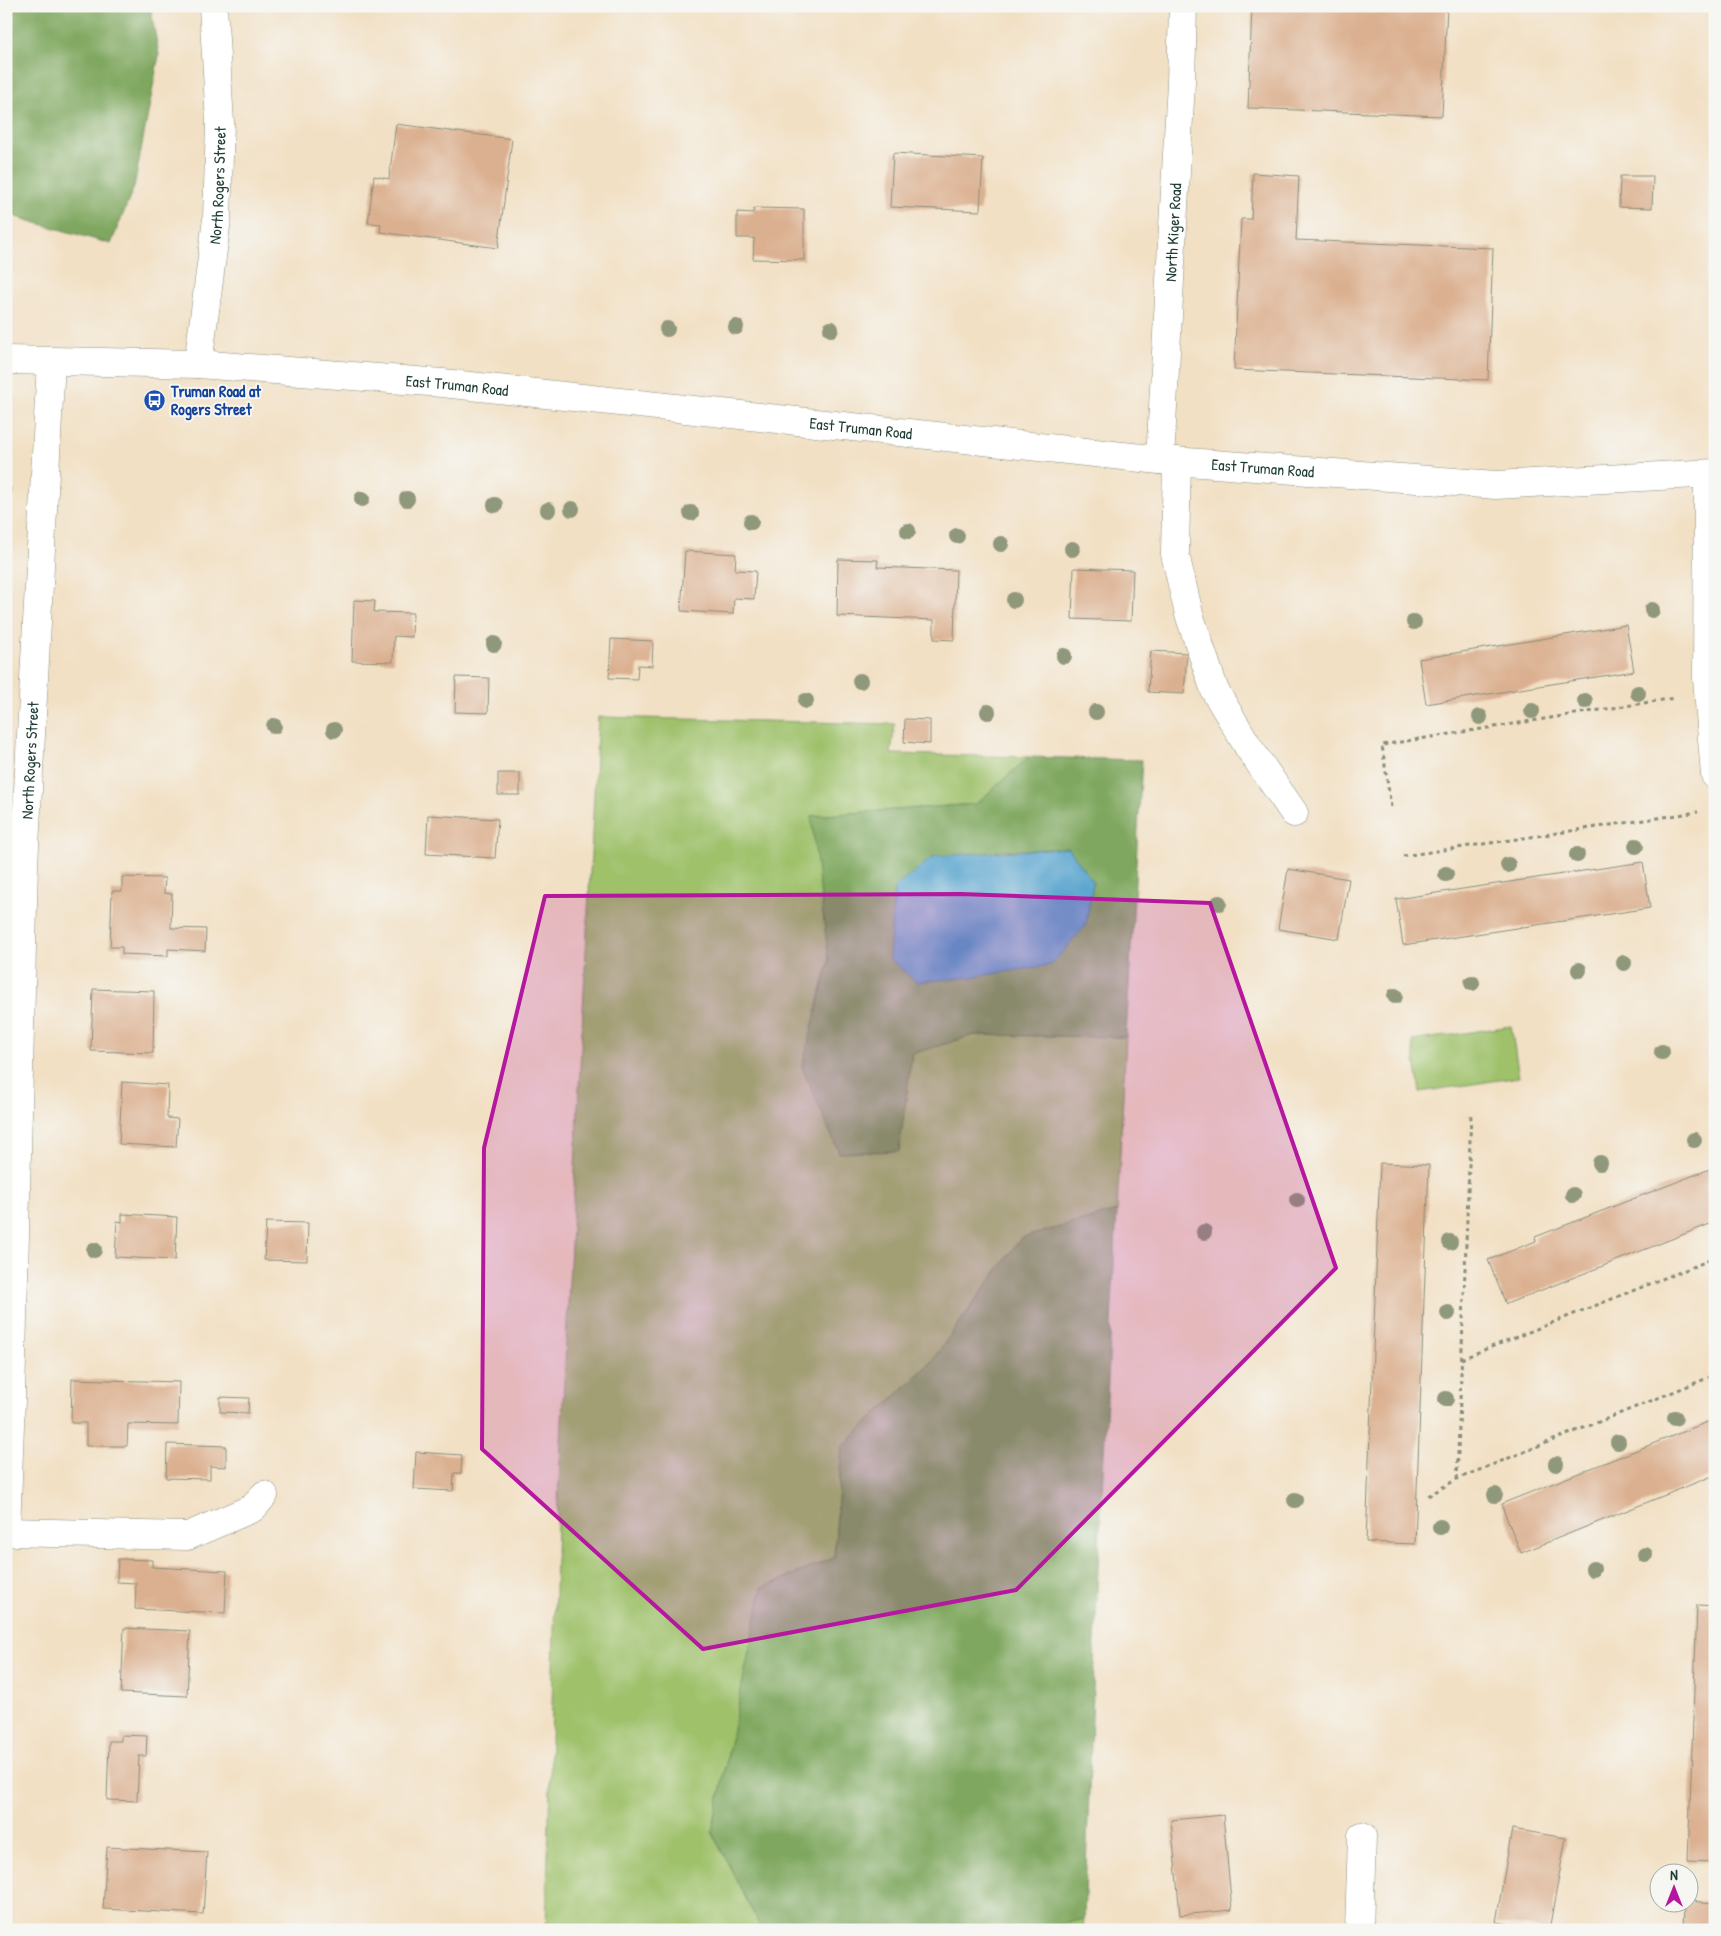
<svg xmlns="http://www.w3.org/2000/svg" width="1721" height="1936" font-family="'Patrick Hand',sans-serif">
  <rect width="100%" height="100%" fill="#f6f6f2"/>
  <filter id="ink" filterUnits="userSpaceOnUse"><feTurbulence type="fractalNoise" baseFrequency=".02" numOctaves="2"/><feDisplacementMap in="SourceGraphic" scale="10" xChannelSelector="R" yChannelSelector="G"/><feConvolveMatrix kernelMatrix="1 2 1 2 8 2 1 2 1" color-interpolation-filters="sRGB"/></filter>
  <filter id="wash" filterUnits="userSpaceOnUse"><feTurbulence type="fractalNoise" baseFrequency=".0096" numOctaves="4" result="noise"/><feDisplacementMap in="SourceGraphic" scale="20" xChannelSelector="R" yChannelSelector="G"/><feGaussianBlur stdDeviation="1.12" result="paint"/><feColorMatrix in="noise" values="0 0 0 0 0 0 0 0 0 0 0 0 0 0 0 0 0 1.4 0 .05"/><feComposite in="paint" operator="in"/></filter>
  <g filter="url(#wash)">
    <rect width="100%" height="100%" fill="#f2e0c4"/>
    <path fill="#9fc16a" stroke="#5f7f4f" d="M598 717 895 724 891 754 1029 757 976 804 812 816 829 962 802 1067 899 1151 911 1054 974 1035 1126 1037 1117 1211 1021 1238 931 1362 842 1447 834 1558 762 1588 712 1832 762 1930H546L557 1520Z
      M1511 1026 1519 1077 1420 1092 1412 1041Z
      M1084 1919 1083 1930H1040Z"/>
    <path fill="#7fa75e" stroke="#4f7249" fill-rule="evenodd" d="M6 6H150L159 55 134 187 111 244 16 217 6 200Z
      M1029 757 1142 760 1126 1037 974 1035 912 1054 899 1151 839 1153 802 1067 829 962 811 816 976 804ZM1068 848 1093 883 996 851Z
      M1117 1211 1098 1567 1084 1919 1040 1930H762L712 1832 762 1588 834 1558 842 1447 931 1362 1021 1238Z"/>
    <path fill="#55a2ce" stroke="#3a7081" d="M1069 848 1093 883 1086 925 1051 965 971 977 916 982 889 958 894 888 934 856Z"/>
    <g id="blocks">
      <path fill="#dbb090" d="M1252 6H1447L1442 116 1248 108Z
        M396 124 512 139 498 248 380 232 381 224 368 223 374 176 389 179Z
        M893 153 983 158 980 211 890 207Z
        M1253 173 1299 176 1296 240 1493 248 1488 380 1234 370 1241 219H1251Z
        M1620 176H1653L1652 208 1619 207Z
        M754 208 804 209V260L753 259 754 238H737V212L753 213Z
        M6 488H11L8 540H6Z
        M685 551 736 554 735 570 756 571 754 599 734 598 733 614 681 611Z
        M838 559 878 560 877 567 956 570 954 640 934 639V620L837 616Z
        M1074 568 1133 570 1131 621 1072 619Z
        M354 600 375 601 374 612 413 613 412 637 394 636 393 662 352 661Z
        M1626 625 1634 671 1426 704 1419 659Z
        M611 639 653 641 652 666 638 665 637 679 609 678Z
        M1151 651 1187 653 1184 694 1148 692Z
        M456 677 489 678 488 713 455 712Z
        M905 719 930 720V744L904 742Z
        M498 773H520V795H498Z
        M428 815 498 819 495 858 426 854Z
        M1643 862 1650 908 1403 945 1396 899Z
        M1288 869 1349 879 1339 939 1278 929Z
        M122 877 165 878 164 893 172 894 171 928 206 929 205 951 168 949V956L122 954V947H110L112 891H122Z
        M93 989 154 991 153 1053 91 1051Z
        M122 1082 168 1085 167 1118 178 1119 176 1147 119 1144Z
        M1380 1163 1429 1165 1415 1544 1366 1542Z
        M1715 1167V1222L1506 1304 1488 1260 1536 1241 1535 1237Z
        M122 1214 177 1217 175 1260 115 1257 117 1221 122 1222Z
        M266 1222 308 1223 307 1261 264 1260Z
        M72 1379 179 1382 178 1425 128 1424 127 1446H86V1423H71Z
        M220 1397 249 1398 248 1413 220 1412Z
        M1715 1419V1475L1521 1553 1501 1504Z
        M167 1444 226 1446V1467L210 1466V1479L166 1478Z
        M416 1452 462 1455 461 1473H454L453 1491 414 1489Z
        M118 1559 152 1560V1567L227 1571 225 1613 135 1609 136 1583 117 1582Z
        M1697 1605 1715 1606V1863L1688 1862Z
        M124 1628 190 1631 187 1696 121 1693Z
        M121 1735 147 1736 146 1756H139L137 1801 107 1800 109 1741H121Z
        M1223 1815 1232 1910 1180 1915 1171 1820Z
        M1512 1829 1566 1838 1549 1930 1496 1922Z
        M107 1847 207 1852 203 1914 103 1909Z
        M1688 1901 1715 1903V1930H1683L1684 1904H1688Z"/>
    </g>
  </g>
  <g filter="url(#ink)">
    <use href="#blocks" fill-opacity="0" stroke="#888e7c" stroke-width="1"/>
    <g fill="none" stroke-linecap="round" stroke-linejoin="round">
      <defs>
        <g id="minor">
          <path id="s1" d="M198 364 217 219 220 123 213 6"/>
          <path id="s2" d="M1160 460 1181 82 1183 6"/>
          <path d="M1177 461 1175 554 1189 614 1215 691 1249 748 1294 813"/>
          <path d="M1708 474 1707 678 1715 775"/>
          <path id="s3" d="M6 1531 11 1399 24 865 51 362"/>
          <path d="M6 1532 188 1536 253 1508 264 1495"/>
          <path d="M1359 1930 1362 1836"/>
        </g>
        <g id="major">
          <path id="s4" d="M6 360 198 364 442 383 1160 460 1496 485 1715 473"/>
        </g>
      </defs>
      <use href="#minor" stroke="#888e7c" stroke-width="29"/>
      <use href="#major" stroke="#888e7c" stroke-width="29"/>
      <path stroke="#888e7c" stroke-width="3" stroke-dasharray="4 4" stroke-linecap="butt" d="M1391 807 1382 745 1675 698
        M1403 856 1698 812
        M1461 1359 1715 1258
        M1457 1479 1471 1113
        M1428 1496 1457 1479 1715 1375"/>
      <use href="#minor" stroke="#fff" stroke-width="28"/>
      <use href="#major" stroke="#fff" stroke-width="28"/>
    </g>
    <g fill="#90987c">
      <circle cx="736" cy="327" r="8"/>
      <circle cx="667" cy="329" r="8"/>
      <circle cx="831" cy="329" r="8"/>
      <circle cx="362" cy="499" r="8"/>
      <circle cx="407" cy="499" r="8"/>
      <circle cx="495" cy="505" r="8"/>
      <circle cx="572" cy="509" r="8"/>
      <circle cx="548" cy="510" r="8"/>
      <circle cx="691" cy="513" r="8"/>
      <circle cx="751" cy="522" r="8"/>
      <circle cx="908" cy="531" r="8"/>
      <circle cx="957" cy="536" r="8"/>
      <circle cx="1001" cy="544" r="8"/>
      <circle cx="1072" cy="549" r="8"/>
      <circle cx="1014" cy="600" r="8"/>
      <circle cx="1652" cy="610" r="8"/>
      <circle cx="1414" cy="622" r="8"/>
      <circle cx="494" cy="644" r="8"/>
      <circle cx="1064" cy="656" r="8"/>
      <circle cx="860" cy="681" r="8"/>
      <circle cx="1638" cy="693" r="8"/>
      <circle cx="806" cy="701" r="8"/>
      <circle cx="1585" cy="701" r="8"/>
      <circle cx="1532" cy="711" r="8"/>
      <circle cx="988" cy="712" r="8"/>
      <circle cx="1096" cy="712" r="8"/>
      <circle cx="1480" cy="717" r="8"/>
      <circle cx="274" cy="726" r="8"/>
      <circle cx="334" cy="730" r="8"/>
      <circle cx="1636" cy="846" r="8"/>
      <circle cx="1577" cy="855" r="8"/>
      <circle cx="1508" cy="865" r="8"/>
      <circle cx="1446" cy="874" r="8"/>
      <circle cx="1219" cy="903" r="8"/>
      <circle cx="1624" cy="963" r="8"/>
      <circle cx="1579" cy="970" r="8"/>
      <circle cx="1472" cy="983" r="8"/>
      <circle cx="1395" cy="996" r="8"/>
      <circle cx="1662" cy="1052" r="8"/>
      <circle cx="1694" cy="1140" r="8"/>
      <circle cx="1600" cy="1163" r="8"/>
      <circle cx="1573" cy="1195" r="8"/>
      <circle cx="1297" cy="1200" r="8"/>
      <circle cx="1204" cy="1232" r="8"/>
      <circle cx="1450" cy="1242" r="8"/>
      <circle cx="94" cy="1250" r="8"/>
      <circle cx="1448" cy="1313" r="8"/>
      <circle cx="1446" cy="1399" r="8"/>
      <circle cx="1675" cy="1418" r="8"/>
      <circle cx="1618" cy="1442" r="8"/>
      <circle cx="1556" cy="1464" r="8"/>
      <circle cx="1495" cy="1495" r="8"/>
      <circle cx="1295" cy="1500" r="8"/>
      <circle cx="1440" cy="1527" r="8"/>
      <circle cx="1645" cy="1555" r="8"/>
      <circle cx="1593" cy="1569" r="8"/>
    </g>
  </g>
  <path fill="#b5179e" fill-opacity="0.2" stroke="#b5179e" stroke-width="4" stroke-linejoin="round" d="M960 894 1210 903 1336 1268 1016 1590 703 1649 482 1449 484 1148 545 896Z"/>
  <defs>
    <symbol id="bus-disc" viewBox="-11 -11 22 22"><circle r="9.5" fill="#1a4fb4" stroke="#f6f6f2"/><path d="M-5-6H5V4H4V6H2V4H-2V6H-4V4H-5ZM-3.5-4V0h7V-4ZM-3.5 1.2v1.5H-2V1.2ZM2 1.2v1.5H3.5V1.2Z" fill="#fff"/></symbol>
  </defs>
  <g fill-rule="evenodd">
    <use href="#bus-disc" x="142" y="388" width="25" height="25"/>
  </g>
  <g text-anchor="middle" stroke-width="4" stroke-linejoin="round" paint-order="stroke">
    <g font-size="16" fill="#1f3d34" stroke="#f6f6f2">
      <text dy="6" stroke="none"><textPath href="#s1" startOffset="180">North Rogers Street</textPath></text>
      <text dy="6" stroke="none"><textPath href="#s2" startOffset="228">North Kiger Road</textPath></text>
      <text dy="6" stroke="none"><textPath href="#s4" startOffset="452">East Truman Road</textPath></text>
      <text dy="6" stroke="none"><textPath href="#s4" startOffset="858">East Truman Road</textPath></text>
      <text dy="6" stroke="none"><textPath href="#s4" startOffset="1262">East Truman Road</textPath></text>
      <text dy="6" stroke="none"><textPath href="#s3" startOffset="771">North Rogers Street</textPath></text>
    </g>
    <g font-size="16" font-weight="bold" fill="#164399" stroke="#f6f6f2" text-anchor="start">
      <text x="171" y="397">Truman Road at<tspan x="171" dy="18">Rogers Street</tspan></text>
    </g>
  </g>
  <rect width="1721" height="1936" fill="none" stroke="#f6f6f2" stroke-width="25"/>
  <g transform="translate(1674 1888)"><circle r="24" fill="#f6f6f2" stroke="#a0aca6"/>
  <path d="M0-4L9 19L0 12L-9 19Z" fill="#b5179e"/>
  <text y="-8" font-size="14" font-weight="bold" text-anchor="middle" fill="#1f3d34">N</text>
  </g>
</svg>
